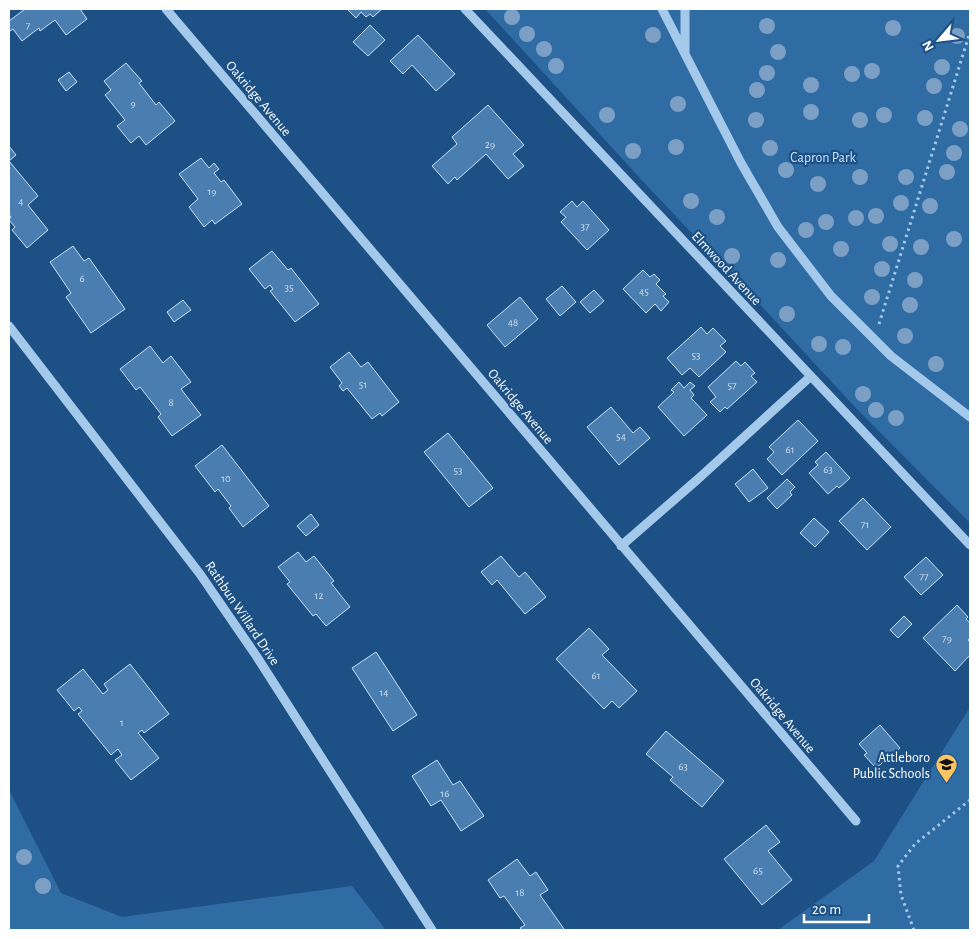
<svg xmlns="http://www.w3.org/2000/svg" width="979" height="939" font-family="'Alegreya Sans',sans-serif">
  <rect width="100%" height="100%" fill="#1d5186"/>
  <path fill="#306ca4" d="M485 9H970V523L854 406 767 312 650 189Z
    M970 707V930H778L874 861Z
    M9 790 61 893 122 917 352 886 386 930H9Z"/>
  <path fill="#4a7eb1" stroke="#c9e1f8" d="M25 9H80L87 19 66 35 55 20 40 31 39 28 22 41 13 29 10 31 9 29V21Z
    M347 9H382L373 17 370 14 366 17 361 12 356 18Z
    M370 25 385 40 368 56 353 42Z
    M418 35 455 74 436 91 412 65 403 74 390 61Z
    M126 63 142 81 139 83 156 105 159 102 175 121 146 145 139 136 131 143 117 126 125 120 105 95 111 90 104 81Z
    M69 72 77 82 66 91 58 80Z
    M488 105 524 145 513 154 524 166 508 179 486 154 457 180 455 177 448 184 432 166 457 144 452 137Z
    M9 146 16 155 9 161 38 196 28 205 48 230 27 248 12 230 15 227 9 220 11 217 9 214Z
    M201 158 209 168 214 163 219 169 214 173 221 182 224 180 242 204 215 224 212 220 204 227 189 207 198 199 179 174Z
    M572 201 577 207 583 201 609 230 587 250 561 222 566 217 560 212Z
    M73 246 84 261 89 258 125 309 91 333 66 297 71 293 50 262Z
    M272 251 288 270 291 268 319 304 295 322 270 291 273 289 270 285 265 289 249 269Z
    M643 270 650 277 654 274 660 280 656 284 666 294 663 296 669 302 661 311 655 304 646 313 623 289Z
    M562 286 576 302 560 316 546 299Z
    M594 290 604 301 590 313 580 302Z
    M520 297 538 319 505 347 487 325Z
    M183 300 191 310 174 322 167 312Z
    M701 327 707 334 713 328 726 341 720 346 726 352 699 377 690 368 682 375 667 358Z
    M150 346 163 363 171 356 191 382 181 389 201 415 172 436 158 417 161 414 140 387 136 390 120 369Z
    M349 352 361 367 368 362 399 402 382 416 380 413 372 419 347 388 343 391 339 386 342 383 330 367Z
    M736 361 741 366 745 362 755 373 751 376 757 382 727 409 725 407 720 412 710 402 716 397 708 387Z
    M679 382 684 388 690 382 695 386 690 390 694 395 691 398 707 415 684 436 658 407 674 392 671 390Z
    M611 407 633 433 640 427 650 438 619 465 587 427Z
    M798 420 818 441 782 475 767 459 774 452 769 447Z
    M448 433 493 488 469 507 424 452Z
    M222 445 269 506 243 527 229 508 231 506 218 489 215 492 195 466Z
    M826 452 850 478 839 488 837 486 828 494 809 473 818 465 815 462Z
    M753 469 768 488 749 502 735 484Z
    M787 479 795 487 790 492 792 495 777 509 767 498Z
    M863 498 891 527 867 550 839 521Z
    M311 514 319 525 306 536 297 526Z
    M814 518 829 532 815 547 800 533Z
    M298 552 306 562 314 556 334 581 331 583 350 607 326 626 316 614 313 616 287 584 290 582 278 567Z
    M501 556 519 577 525 572 546 597 525 614 497 580 492 585 481 572Z
    M926 557 943 575 921 595 904 577Z
    M957 605 968 617 966 619 970 623V638L968 640 970 642V655L955 671 923 638Z
    M904 616 912 624 898 638 890 630Z
    M589 628 609 649 602 655 637 691 619 708 612 701 604 709 556 659Z
    M376 652 417 715 393 731 352 668Z
    M130 664 169 714 144 733 142 730 138 733 159 758 131 780 115 760 122 755 118 749 111 755 78 714 82 711 79 707 74 711 57 690 83 669 103 694 108 690 104 684Z
    M880 725 900 748 876 768 864 755 867 753 859 744Z
    M666 731 724 781 702 807 670 780 673 777 646 754Z
    M437 760 453 785 460 781 484 816 461 831 441 800 431 806 412 776Z
    M766 825 780 842 768 851 792 880 762 905 724 859Z
    M517 859 530 876 536 872 548 890 540 895 564 929 562 930H522L520 928 525 925 504 896 500 898 488 880Z"/>
  <g fill="none" stroke-linecap="round" stroke-linejoin="round">
    <path stroke="#a5c9eb" stroke-width="3" stroke-dasharray="2.5 4" stroke-linecap="butt" d="M879 324 970 32
      M914 930 901 895 898 866 915 844 970 800"/>
    <path stroke="#a5c9eb" stroke-width="9" d="M166 9 856 821
      M465 9 970 545
      M662 9 685 54V9
      M685 54 741 163 778 227 831 296 891 356 970 417
      M9 326 200 574 257 657 432 930
      M621 546 698 479 811 376"/>
  </g>
  <g fill="#7ca0c5">
    <circle cx="512" cy="17" r="8"/>
    <circle cx="767" cy="26" r="8"/>
    <circle cx="893" cy="28" r="8"/>
    <circle cx="527" cy="34" r="8"/>
    <circle cx="653" cy="35" r="8"/>
    <circle cx="957" cy="36" r="8"/>
    <circle cx="544" cy="49" r="8"/>
    <circle cx="778" cy="52" r="8"/>
    <circle cx="556" cy="66" r="8"/>
    <circle cx="942" cy="67" r="8"/>
    <circle cx="872" cy="71" r="8"/>
    <circle cx="767" cy="73" r="8"/>
    <circle cx="852" cy="74" r="8"/>
    <circle cx="811" cy="85" r="8"/>
    <circle cx="934" cy="86" r="8"/>
    <circle cx="757" cy="90" r="8"/>
    <circle cx="678" cy="104" r="8"/>
    <circle cx="811" cy="112" r="8"/>
    <circle cx="607" cy="115" r="8"/>
    <circle cx="884" cy="115" r="8"/>
    <circle cx="925" cy="118" r="8"/>
    <circle cx="756" cy="120" r="8"/>
    <circle cx="860" cy="120" r="8"/>
    <circle cx="960" cy="129" r="8"/>
    <circle cx="676" cy="147" r="8"/>
    <circle cx="770" cy="148" r="8"/>
    <circle cx="633" cy="151" r="8"/>
    <circle cx="954" cy="153" r="8"/>
    <circle cx="786" cy="170" r="8"/>
    <circle cx="947" cy="172" r="8"/>
    <circle cx="860" cy="177" r="8"/>
    <circle cx="906" cy="177" r="8"/>
    <circle cx="818" cy="184" r="8"/>
    <circle cx="691" cy="201" r="8"/>
    <circle cx="901" cy="203" r="8"/>
    <circle cx="930" cy="206" r="8"/>
    <circle cx="876" cy="216" r="8"/>
    <circle cx="717" cy="217" r="8"/>
    <circle cx="856" cy="218" r="8"/>
    <circle cx="826" cy="222" r="8"/>
    <circle cx="806" cy="230" r="8"/>
    <circle cx="954" cy="239" r="8"/>
    <circle cx="890" cy="244" r="8"/>
    <circle cx="921" cy="247" r="8"/>
    <circle cx="841" cy="249" r="8"/>
    <circle cx="732" cy="256" r="8"/>
    <circle cx="778" cy="260" r="8"/>
    <circle cx="882" cy="269" r="8"/>
    <circle cx="915" cy="280" r="8"/>
    <circle cx="872" cy="297" r="8"/>
    <circle cx="910" cy="305" r="8"/>
    <circle cx="787" cy="314" r="8"/>
    <circle cx="905" cy="336" r="8"/>
    <circle cx="819" cy="344" r="8"/>
    <circle cx="843" cy="347" r="8"/>
    <circle cx="936" cy="364" r="8"/>
    <circle cx="863" cy="394" r="8"/>
    <circle cx="876" cy="410" r="8"/>
    <circle cx="896" cy="418" r="8"/>
    <circle cx="24" cy="857" r="8"/>
    <circle cx="43" cy="886" r="8"/>
  </g>
  <defs>
    <symbol id="school-pin" viewBox="-11 -11 22 30"><path d="M0 17L-7.5 6A9.5 9.5 0 1 1 7.5 6Z" fill="#fbc562" stroke="#1d5186"/><path d="M0-5L7-2L0 1L-7-2ZM-4 1L0 2.5L4 1V4Q0 6-4 4Z" fill="#111"/></symbol>
  </defs>
  <g fill-rule="evenodd">
    <use href="#school-pin" x="934" y="752" width="25" height="34"/>
  </g>
  <g text-anchor="middle" stroke-width="4.5" stroke-linejoin="round" paint-order="stroke">
    <g font-size="11" fill="#d2dfec">
      <text x="28" y="29">7</text>
      <text x="133" y="107">9</text>
      <text x="490" y="148">29</text>
      <text x="212" y="195">19</text>
      <text x="21" y="205">4</text>
      <text x="585" y="230">37</text>
      <text x="82" y="282">6</text>
      <text x="289" y="291">35</text>
      <text x="644" y="295">45</text>
      <text x="513" y="326">48</text>
      <text x="696" y="359">53</text>
      <text x="363" y="388">51</text>
      <text x="732" y="389">57</text>
      <text x="171" y="406">8</text>
      <text x="621" y="440">54</text>
      <text x="790" y="453">61</text>
      <text x="828" y="473">63</text>
      <text x="458" y="474">53</text>
      <text x="226" y="482">10</text>
      <text x="865" y="528">71</text>
      <text x="924" y="580">77</text>
      <text x="319" y="599">12</text>
      <text x="947" y="642">79</text>
      <text x="596" y="679">61</text>
      <text x="384" y="696">14</text>
      <text x="122" y="726">1</text>
      <text x="683" y="770">63</text>
      <text x="445" y="797">16</text>
      <text x="758" y="874">65</text>
      <text x="520" y="896">18</text>
    </g>
    <g font-size="14" fill="#fff" stroke="#1d5186">
      <text transform="translate(259 98) rotate(50)" y="5">Oakridge Avenue</text>
      <text transform="translate(727 268) rotate(47)" y="5">Elmwood Avenue</text>
      <text transform="translate(521 406) rotate(50)" y="5">Oakridge Avenue</text>
      <text transform="translate(243 613) rotate(56)" y="5">Rathbun Willard Drive</text>
      <text transform="translate(783 715) rotate(50)" y="5">Oakridge Avenue</text>
    </g>
    <g font-size="14" fill="#c9e1f8" stroke="#1d5186">
      <text x="823" y="162">Capron Park</text>
    </g>
    <g font-size="14" fill="#fff" stroke="#1d5186" text-anchor="end">
      <text x="930" y="762">Attleboro<tspan x="930" dy="16">Public Schools</tspan></text>
    </g>
  </g>
  <rect width="979" height="939" fill="none" stroke="#ffffff" stroke-width="20"/>
  <g transform="translate(939 40) rotate(242)" stroke="#1d5186" stroke-width="4" paint-order="stroke">
  <path d="M0-4L9 19L0 12L-9 19Z" fill="#ffffff"/>
  <text y="-8" font-size="14" font-weight="bold" text-anchor="middle" fill="#ffffff">N</text>
  </g>
  <path d="M804 914v8h65v-8" fill="none" stroke="#ffffff" stroke-width="2.5"/>
  <text x="812" y="914" font-size="15" fill="#ffffff" stroke="#1d5186" stroke-width="4" paint-order="stroke">20 m</text>
</svg>
